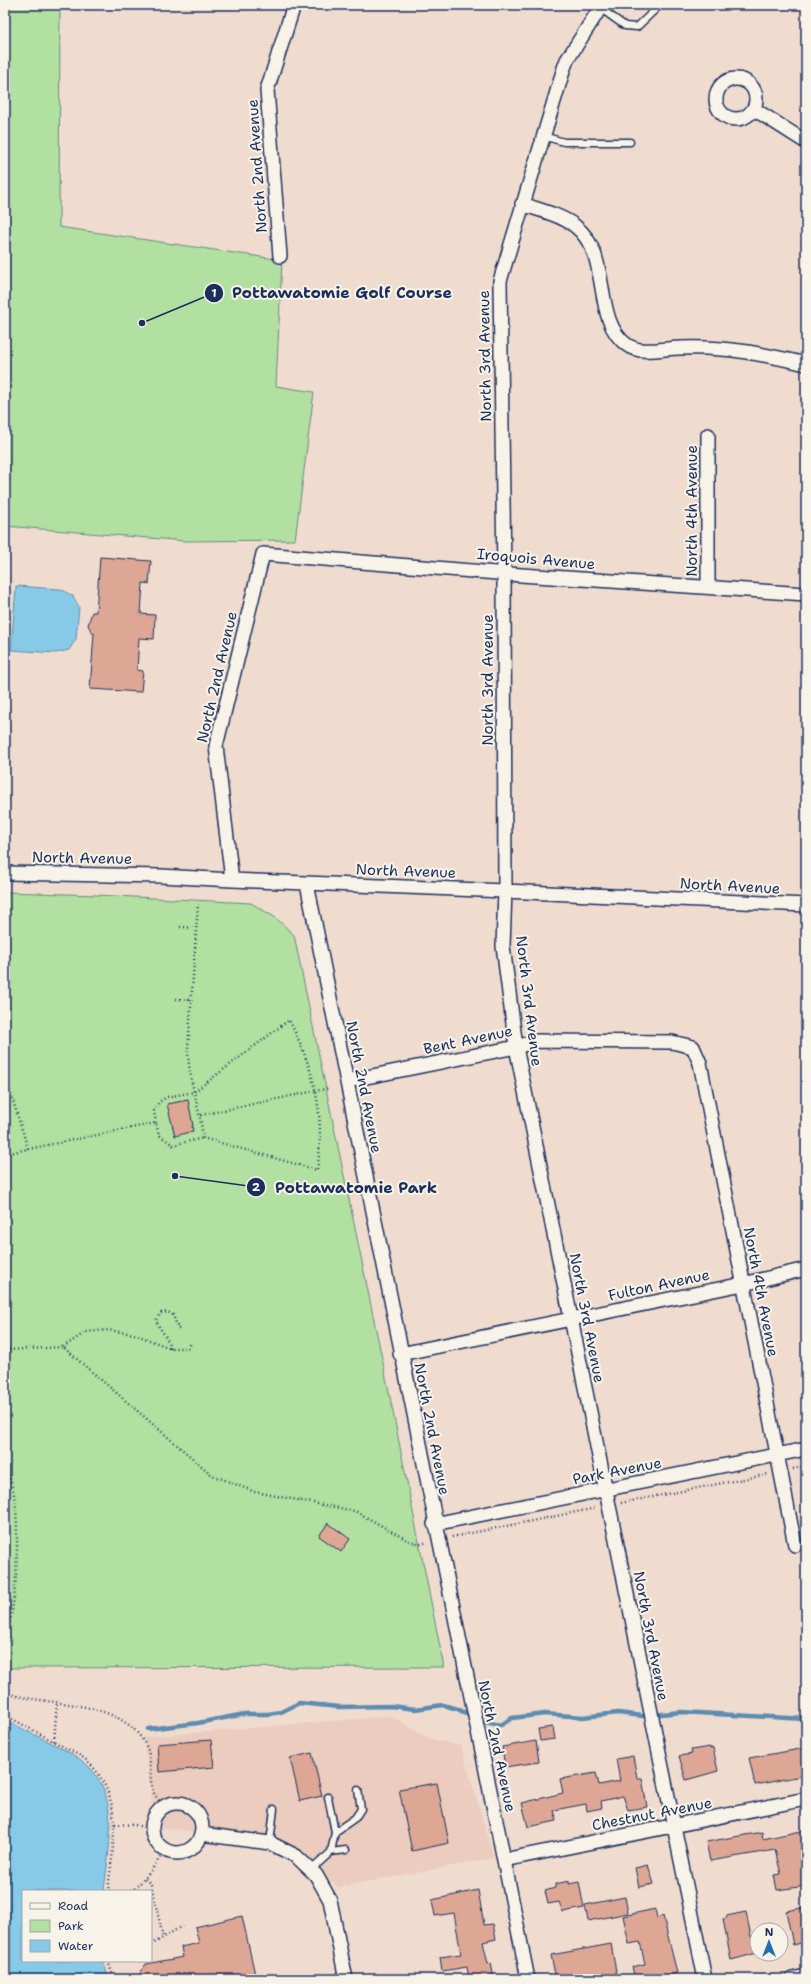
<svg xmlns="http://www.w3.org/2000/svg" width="811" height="1984" font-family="'Shantell Sans',sans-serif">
  <rect width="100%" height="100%" fill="#f0dccf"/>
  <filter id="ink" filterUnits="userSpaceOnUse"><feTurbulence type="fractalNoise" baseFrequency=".025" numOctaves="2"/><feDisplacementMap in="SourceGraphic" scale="8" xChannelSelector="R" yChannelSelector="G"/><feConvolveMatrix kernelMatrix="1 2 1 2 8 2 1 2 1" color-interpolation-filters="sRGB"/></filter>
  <g filter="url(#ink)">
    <path fill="#ebccbe" d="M391 1716 428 1738 461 1746 494 1858 339 1887 272 1840 155 1827 144 1737Z"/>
    <path fill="#b1e0a0" stroke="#66887f" d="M5 5H60L59 227 282 260 276 386 314 392 295 540 185 541 5 526Z
      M5 892 96 895 251 903 276 918 294 935 389 1392 444 1667 5 1668Z"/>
    <path fill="#87cae8" stroke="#5c8cb1" d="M16 586 60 589 73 596 79 607 76 639 69 650 56 653 11 650Z
      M5 1719C28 1733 55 1743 78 1758 123 1788 109 1846 104 1891H23V1961H103L109 1979H5Z"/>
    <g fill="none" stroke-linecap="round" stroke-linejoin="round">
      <path stroke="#5c8cb1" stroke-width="4.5" d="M479 1721 501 1725 512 1718 545 1714 583 1717 618 1713 643 1716 681 1712 806 1719
        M148 1729 198 1723 245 1714H268L281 1712 299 1703 339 1707 391 1706 415 1709 443 1705 458 1709 472 1717"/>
    </g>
    <path fill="#dea795" stroke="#1b2f5e" d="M100 557 151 561 149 584 143 583 141 614 155 615 154 639 139 638 137 670 143 671 141 692 90 689 94 633H92L88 625 92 612H96Z
      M188 1100 193 1126H192L193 1131 175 1136 167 1104Z
      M328 1523 350 1539 341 1552 319 1536Z
      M553 1727 555 1739 540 1741 538 1729Z
      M211 1740 214 1767 159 1772 157 1744Z
      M536 1741 539 1762 505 1767 502 1747Z
      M710 1747V1749L713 1748 718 1771 686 1780 679 1756 692 1754 691 1750Z
      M806 1748V1775L755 1785 749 1758Z
      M312 1753 322 1796 300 1801 290 1758Z
      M633 1756 637 1778H642L647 1807 628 1810 623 1796 601 1801 602 1808 587 1811 586 1804 554 1810 557 1821 528 1827 522 1803 563 1793 560 1779 596 1773 599 1785 620 1781 616 1759Z
      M437 1783 449 1843 412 1851 399 1789Z
      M806 1830V1886L777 1890 774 1875 781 1874 775 1850 710 1861 706 1842 762 1832 763 1839Z
      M648 1865 654 1884 639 1887 635 1868Z
      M569 1881V1884L579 1882 584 1908 563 1912 559 1902 548 1904 545 1891 555 1888V1884Z
      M478 1890 484 1925 493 1924 496 1939 483 1942 488 1964 491 1963 494 1979H469L467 1967 442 1971 440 1957 461 1954 454 1913 435 1916 432 1900Z
      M625 1897 628 1913 588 1921 585 1905Z
      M806 1907V1942L793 1945 786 1911Z
      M655 1909 657 1918 663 1916 677 1973 651 1979H635L632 1967 645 1964 640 1942 629 1944 623 1916Z
      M746 1912 751 1937 757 1936V1953L731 1960 723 1919 727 1918 726 1916Z
      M242 1916 256 1979H136L146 1964 183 1957 181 1947 199 1943 195 1927Z
      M611 1944 617 1977 606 1979H556L551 1955Z"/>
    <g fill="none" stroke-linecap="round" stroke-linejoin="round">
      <defs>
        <path id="service" d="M600 8 625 26 637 27 660 5
          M543 136 564 142H630
          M328 1797 335 1832 331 1852
          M335 1832 355 1818 361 1809 358 1790
          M270 1843 274 1809
          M311 1870 331 1852 346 1850"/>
        <path id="minor" d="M602 5 567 60 564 68 500 281 504 573 505 891 503 946 516 1047 705 1979
          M716 99a20 20 0 1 1 40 0a20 20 0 1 1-40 0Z
          M754 109 806 142
          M522 204C539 210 561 215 575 226 613 255 591 319 627 345 641 355 664 348 680 348 726 346 762 354 806 364
          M280 256 267 90 294 5
          M708 435V587
          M5 873 161 876 232 880 505 891 806 905
          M232 880 216 746 263 554 521 575 806 594
          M307 884 528 1979
          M347 1081 516 1047 536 1041 672 1042 693 1047 700 1063 795 1545
          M400 1354 743 1284 806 1269
          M434 1524 806 1449
          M152 1828a25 25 0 1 1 50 0a25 25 0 1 1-50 0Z
          M201 1834 270 1843 296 1856 316 1875 330 1900 346 1979
          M504 1860 806 1799
          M792 1979 806 1976"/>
      </defs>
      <use href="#service" stroke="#1b2f5e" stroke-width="9"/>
      <use href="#minor" stroke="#1b2f5e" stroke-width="16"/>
      <path stroke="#1b2f5e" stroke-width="2.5" stroke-dasharray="1 3" stroke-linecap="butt" d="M180 927 196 928
        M176 999 191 1000
        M5 1075 28 1149 5 1154
        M201 1115 329 1088
        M156 1123 154 1111 159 1102 167 1097 194 1092 289 1020C314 1068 326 1116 317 1170L203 1138C200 1108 188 1079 188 1049L198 904
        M28 1149 156 1123 159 1135 173 1145 203 1138
        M5 1341 9 1350 5 1377
        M63 1347 86 1332 108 1330 134 1334 170 1348H188L192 1342
        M170 1348C167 1335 160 1331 156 1320L161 1313 168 1312 173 1315 178 1329 182 1328
        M9 1350 63 1347 212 1475 255 1492 355 1511 409 1541 421 1544 428 1542
        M5 1463C9 1478 15 1492 16 1508 18 1534 18 1612 5 1633
        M793 1469 806 1466
        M621 1503 769 1474
        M452 1537 596 1508
        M13 1695C55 1706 126 1700 147 1748 152 1761 149 1778 153 1791 155 1796 160 1802 163 1806
        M5 1715 84 1758C126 1796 113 1842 108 1891
        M54 1741 57 1702
        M115 1824 135 1825 151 1829
        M145 1879 151 1884 163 1937
        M131 1891C146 1880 155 1865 165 1850
        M151 1945 182 1926
        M108 1961 114 1979"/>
      <use href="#service" stroke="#f7f3e8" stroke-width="6"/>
      <use href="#minor" stroke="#f7f3e8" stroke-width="13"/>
    </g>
  </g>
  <g text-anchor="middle" stroke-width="4" stroke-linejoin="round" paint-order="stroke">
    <g font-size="15" fill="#1b2f5e" stroke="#f7f3e8">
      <text transform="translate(257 166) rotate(-94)" y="5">North 2nd Avenue</text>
      <text transform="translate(485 356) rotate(-91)" y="5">North 3rd Avenue</text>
      <text transform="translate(692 511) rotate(-90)" y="5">North 4th Avenue</text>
      <text transform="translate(536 559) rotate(5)" y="5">Iroquois Avenue</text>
      <text transform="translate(217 677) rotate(-77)" y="5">North 2nd Avenue</text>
      <text transform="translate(488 680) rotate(-90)" y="5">North 3rd Avenue</text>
      <text transform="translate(82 858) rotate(1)" y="5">North Avenue</text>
      <text transform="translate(406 871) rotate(2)" y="5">North Avenue</text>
      <text transform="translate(730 886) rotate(3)" y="5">North Avenue</text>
      <text transform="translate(529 1001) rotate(83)" y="5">North 3rd Avenue</text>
      <text transform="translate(468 1040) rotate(-12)" y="5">Bent Avenue</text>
      <text transform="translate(364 1087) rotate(79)" y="5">North 2nd Avenue</text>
      <text transform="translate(659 1285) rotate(-12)" y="5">Fulton Avenue</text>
      <text transform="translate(761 1292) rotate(79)" y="5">North 4th Avenue</text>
      <text transform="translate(587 1318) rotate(79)" y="5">North 3rd Avenue</text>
      <text transform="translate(432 1429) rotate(79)" y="5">North 2nd Avenue</text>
      <text transform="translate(617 1471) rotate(-11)" y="5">Park Avenue</text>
      <text transform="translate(651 1636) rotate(79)" y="5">North 3rd Avenue</text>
      <text transform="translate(497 1746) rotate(78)" y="5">North 2nd Avenue</text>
      <text transform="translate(652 1814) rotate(-11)" y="5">Chestnut Avenue</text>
    </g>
  </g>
  <path fill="none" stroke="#1b2f5e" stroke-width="1.5" d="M142 323L214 293M175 1176L256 1187"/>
  <g fill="#1b2f5e" stroke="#f7f3e8" stroke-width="1.5">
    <circle cx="142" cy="323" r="4"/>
    <circle cx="175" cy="1176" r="4"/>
    <circle cx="214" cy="293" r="10"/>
    <circle cx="256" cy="1187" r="10"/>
  </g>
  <g font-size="12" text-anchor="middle" font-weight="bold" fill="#fff">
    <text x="214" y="297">1</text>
    <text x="256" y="1191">2</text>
  </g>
  <g font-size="16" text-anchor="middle" font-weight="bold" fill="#1b2f5e" stroke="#f7f3e8" stroke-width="4" stroke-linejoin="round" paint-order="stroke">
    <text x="342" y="298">Pottawatomie Golf Course</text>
    <text x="356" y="1193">Pottawatomie Park</text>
  </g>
  <rect width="811" height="1984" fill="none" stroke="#f7f3e8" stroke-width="20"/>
  <rect x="10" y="10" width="791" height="1964" fill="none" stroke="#1b2f5e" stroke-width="1.5" filter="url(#ink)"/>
  <rect x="22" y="1890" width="130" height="72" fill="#f7f3e8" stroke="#9fa5b1"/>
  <rect x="30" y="1903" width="20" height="6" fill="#f7f3e8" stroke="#9fa5b1"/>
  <text x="58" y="1910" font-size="12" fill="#1b2f5e">Road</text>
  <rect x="30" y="1920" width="20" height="12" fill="#b1e0a0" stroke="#9fa5b1"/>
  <text x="58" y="1930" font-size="12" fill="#1b2f5e">Park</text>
  <rect x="30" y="1940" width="20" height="12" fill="#87cae8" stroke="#9fa5b1"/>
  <text x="58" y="1950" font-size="12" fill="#1b2f5e">Water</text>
  <g transform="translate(769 1942)"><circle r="19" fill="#f7f3e8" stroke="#9fa5b1"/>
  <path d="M0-3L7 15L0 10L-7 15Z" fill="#1f6fb2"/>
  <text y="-6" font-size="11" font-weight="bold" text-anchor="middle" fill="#1b2f5e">N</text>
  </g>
</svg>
